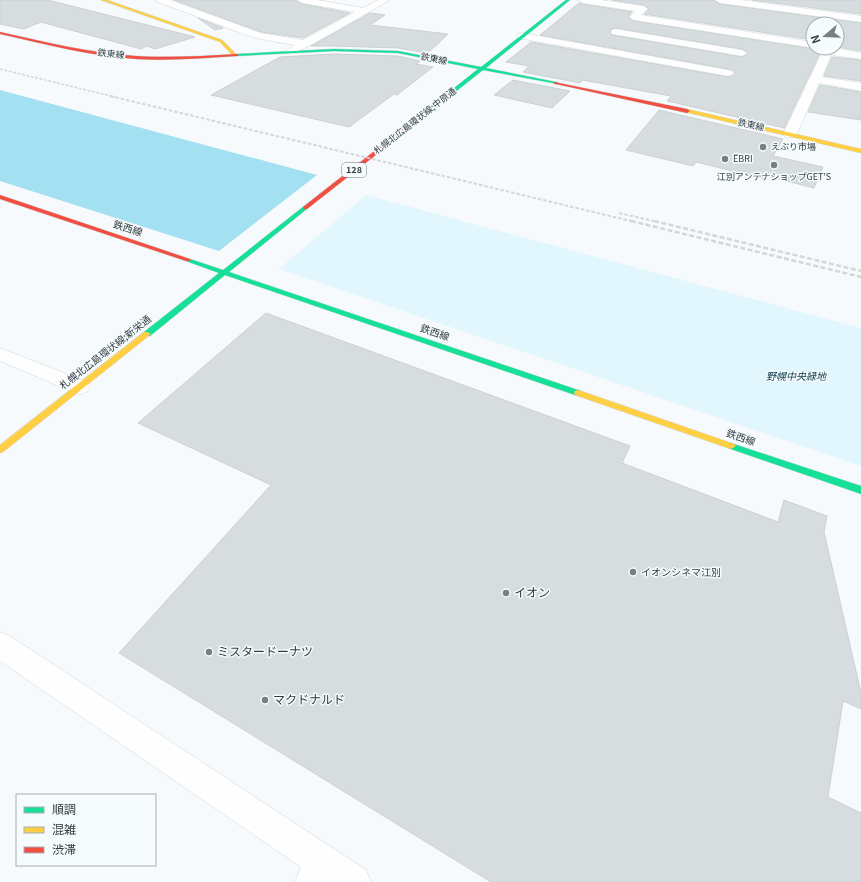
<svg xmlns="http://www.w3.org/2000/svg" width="861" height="882" font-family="Georgia,'Noto Sans JP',serif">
  <rect width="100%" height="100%" fill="#f7fafc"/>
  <path fill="#e1f6fd" d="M366 195 861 328V466L279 269Z"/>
  <path fill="#a2e0f2" d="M0 90 317 175 219 251 0 181Z"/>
  <path fill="#d7dddf" stroke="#cad0d3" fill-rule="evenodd" d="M0 0H48L195 37 155 49 147 46 141 49 41 22 24 29 0 24Z
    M174 0H296L302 4 350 13 303 38 261 32Z
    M612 0H714L720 4 861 23V51L837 47V24H813V40L644 14 649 9 644 5Z
    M752 0H861V14Z
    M579 3 583 4 632 12 628 17 634 21 814 49 822 48 784 128 667 101 671 96 582 80 580 83 523 72 529 66 506 62 531 42 728 77 735 74 733 70 728 69 540 35ZM616 28 742 49 748 54 742 57 612 35 610 33 611 29Z
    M370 13 385 15 370 25 448 34 428 53 398 48 334 46H311Z
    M198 18 223 28 215 30Z
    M334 54 398 56 420 61 416 64 433 67 397 95 394 94 349 127 211 95 280 57Z
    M832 57 861 60V81L824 76Z
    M513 80 570 91 552 108 494 95Z
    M820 85 861 92V120L808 112Z
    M659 110 783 139 773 156 823 167 814 188 767 176 765 179 696 162 693 166 626 150Z
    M266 313 630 446 622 463 778 522 784 500 827 516 824 532 861 693V709L843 701 828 797 861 813V882H491L119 653 271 485 138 423Z"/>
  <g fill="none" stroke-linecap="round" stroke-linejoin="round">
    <defs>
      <path id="street" d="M156 0H170L261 33 303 40 355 12 302 3 297 0H318L363 8 378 0H390L309 46 291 54 286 51 294 45 255 38 158 2Z
        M578 0H601L643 6 648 9 641 15 813 42 814 48 634 20 629 17 635 11 583 3Z
        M715 0H741L861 16V22L720 3Z
        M616 29 742 50 747 53 742 56 612 34 611 32 612 30Z
        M522 33 728 70 732 71 734 73 732 75 728 76 518 38 517 36 518 34Z
        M824 48H834L861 53V59L831 55 822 77 861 83V91L819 83 797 134 795 137H785L783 134Z
        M0 348 87 382 90 387 87 392 80 394 73 392 0 361Z
        M0 632 10 636 366 870 371 882H295L301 867 0 661Z"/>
      <path id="fast" d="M566 0H570L486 68 556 82H558V84L483 70 411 127 408 125 409 124 478 69 398 53 334 51 237 56 235 55 237 54 334 49 398 51 481 67Z
        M303 207 308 208 229 272 581 391 582 393 581 395H575L225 275 150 336H144L143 334 144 332 219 273 186 261V259H190L223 270Z
        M731 443 861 486V494L728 448 726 446Z"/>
      <path id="slow" d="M101 0H107L222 40 237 55 233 56 220 42Z
        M687 109 861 149V153L685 112 684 111Z
        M144 332H147L151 334 3 452 0 453V445Z
        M578 390 734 444 736 446 731 449 728 448 575 395 574 393 575 391Z"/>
      <path id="jam" d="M0 32C45 42 90 53 136 56 170 58 203 56 237 54L239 55 237 56C203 58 170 61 136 59 90 56 45 44 0 34Z
        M554 82 687 109 690 111 687 113 556 84H554Z
        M409 124 414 125 307 209H303V207Z
        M0 195 190 259 191 260 190 261H186L0 199Z"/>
    </defs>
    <use href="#street" stroke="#cfd7d9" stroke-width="1"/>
    <use href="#fast" stroke="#cfd7d9" stroke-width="1"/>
    <use href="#slow" stroke="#cfd7d9" stroke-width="1"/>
    <use href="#jam" stroke="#cfd7d9" stroke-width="1"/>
    <use href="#street" fill="#fefeff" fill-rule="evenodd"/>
    <use href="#fast" fill="#16e098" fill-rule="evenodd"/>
    <use href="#slow" fill="#ffcf43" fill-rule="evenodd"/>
    <use href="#jam" fill="#f24e42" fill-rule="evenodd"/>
    <path stroke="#d5d6d7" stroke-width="1.5" stroke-dasharray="3 1.5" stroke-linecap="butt" d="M0 69 115 97"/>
    <path stroke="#d5d6d7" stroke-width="2" stroke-dasharray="3.5 2" stroke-linecap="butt" d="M110 96 635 222
      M619 213 658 222"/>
    <path stroke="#d5d6d7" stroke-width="2.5" stroke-dasharray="5 2.5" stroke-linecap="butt" d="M631 221 861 277
      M654 221 861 271"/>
  </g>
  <g fill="#767f82" stroke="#f6fbfd" stroke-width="1.5">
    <circle cx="763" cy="147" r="4"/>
    <circle cx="725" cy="159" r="4"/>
    <circle cx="774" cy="165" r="4"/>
    <circle cx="633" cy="572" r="4"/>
    <circle cx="506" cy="593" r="4"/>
    <circle cx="209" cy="652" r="4"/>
    <circle cx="265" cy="700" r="4"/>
  </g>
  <g text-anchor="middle" stroke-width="3" stroke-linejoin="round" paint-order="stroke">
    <g font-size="9" fill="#313d40" stroke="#f6fbfd">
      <text transform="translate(111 54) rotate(6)" y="3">鉄東線</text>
      <text transform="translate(434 59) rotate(11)" y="3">鉄東線</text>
      <text transform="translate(415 121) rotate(-38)" y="3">札幌北広島環状線;中原通</text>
      <text transform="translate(751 125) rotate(13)" y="3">鉄東線</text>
    </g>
    <g font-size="9" fill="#313d40" stroke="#f6fbfd" text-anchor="start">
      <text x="771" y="150">えぶり市場</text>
      <text x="733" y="162">ËBRI</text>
      <text x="774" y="180" text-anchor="middle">江別アンテナショップGET’S</text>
    </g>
    <rect fill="#f6fbfd" stroke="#6c7679" stroke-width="1" x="342" y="163" width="24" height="14" rx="3"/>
    <g font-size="9" font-weight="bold" fill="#313d40">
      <text x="354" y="173">128</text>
    </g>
    <g font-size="10" fill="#313d40" stroke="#f6fbfd">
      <text transform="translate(128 228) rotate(18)" y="4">鉄西線</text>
      <text transform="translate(435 332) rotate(19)" y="4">鉄西線</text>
      <text transform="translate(105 352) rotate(-38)" y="4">札幌北広島環状線;新栄通</text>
      <text transform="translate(741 437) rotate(19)" y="4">鉄西線</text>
    </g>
    <g font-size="10" font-style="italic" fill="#0a3d4a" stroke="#f6fbfd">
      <text x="796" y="380">野幌中央緑地</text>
    </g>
    <g font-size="10" fill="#313d40" stroke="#f6fbfd" text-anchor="start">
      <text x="641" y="576">イオンシネマ江別</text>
    </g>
    <g font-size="12" fill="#313d40" stroke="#f6fbfd" text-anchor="start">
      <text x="514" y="597">イオン</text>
      <text x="217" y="656">ミスタードーナツ</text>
      <text x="273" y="704">マクドナルド</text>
    </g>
  </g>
  <rect x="16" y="794" width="140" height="72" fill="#f6fbfd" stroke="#a7afb1"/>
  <rect x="24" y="807" width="20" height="6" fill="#16e098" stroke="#a7afb1"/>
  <text x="52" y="814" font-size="12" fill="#313d40">順調</text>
  <rect x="24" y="827" width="20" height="6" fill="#ffcf43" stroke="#a7afb1"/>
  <text x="52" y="834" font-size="12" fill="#313d40">混雑</text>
  <rect x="24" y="847" width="20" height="6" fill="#f24e42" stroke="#a7afb1"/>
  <text x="52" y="854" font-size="12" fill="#313d40">渋滞</text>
  <g transform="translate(825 36) rotate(251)"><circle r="19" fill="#f6fbfd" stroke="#a7afb1"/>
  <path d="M0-3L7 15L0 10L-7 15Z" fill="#767f82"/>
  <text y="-6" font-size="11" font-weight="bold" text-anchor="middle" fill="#313d40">N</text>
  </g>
</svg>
